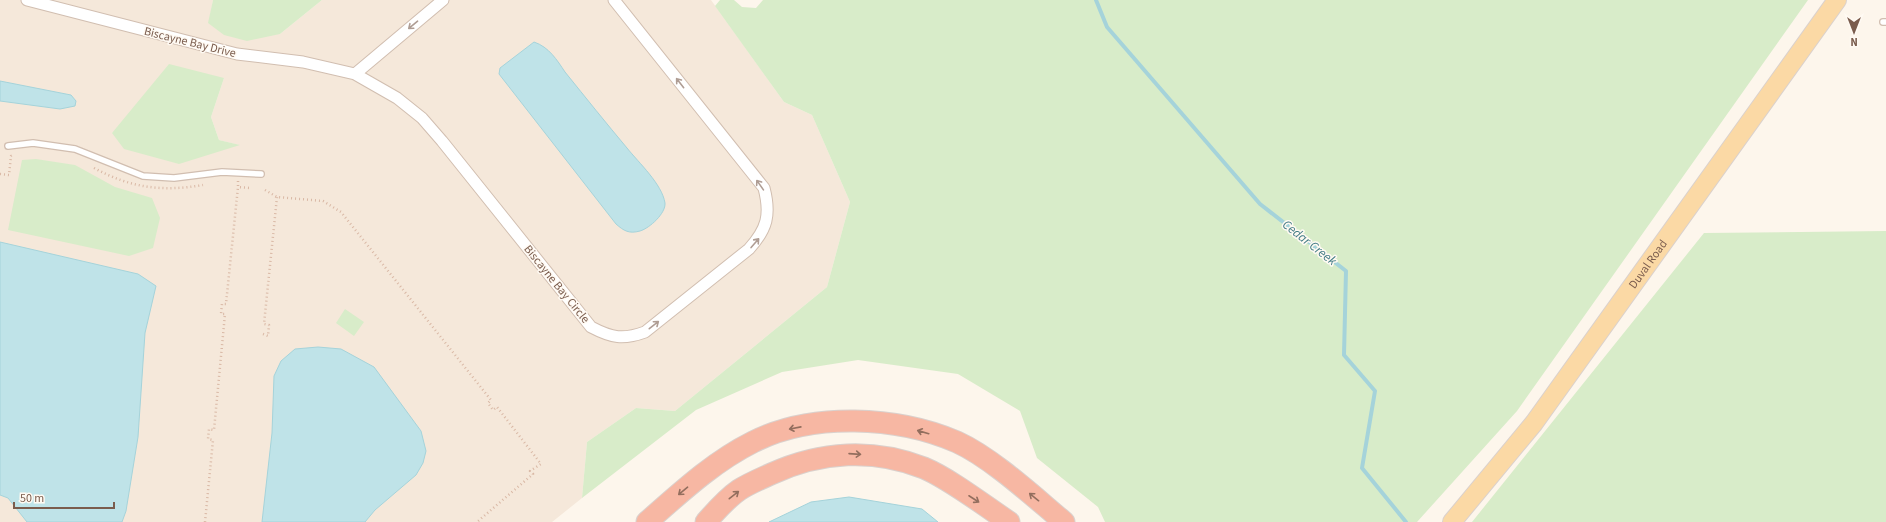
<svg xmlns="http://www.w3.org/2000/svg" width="1886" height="522" font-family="'Source Sans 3',sans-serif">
  <rect width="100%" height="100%" fill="#fdf6ec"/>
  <path fill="#f5e8da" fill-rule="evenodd" d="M0 0H213L209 23 280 34 322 0H711L784 102 812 115 850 202 827 287 675 411 636 408 587 442 582 498 552 522H0ZM224 78 211 117 219 140 239 145 112 133Z"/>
  <path fill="#d8ecc9" d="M213 0H322L280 34 247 41 224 35 208 23Z
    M720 0H734L742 7 756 8 763 0H1808L1517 411 1417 522H1105L1098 507 1037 458 1020 411 958 374 858 360 782 372 696 410 582 498 587 442 636 408 675 411 827 287 850 202 812 115 784 102 715 6Z
    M169 64 224 78 211 117 219 140 240 145 179 164 124 149 112 133Z
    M36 159 75 165 115 187 152 198 160 218 153 248 129 256 8 230 22 160Z
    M1886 231V522H1472L1704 233Z
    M345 309 364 322 354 336 336 323Z"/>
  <path fill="#bfe3e8" stroke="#a5d3da" d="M534 42C549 47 557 60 565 72 586 98 606 123 627 148 639 163 662 184 665 203 666 213 650 228 640 231 629 234 624 231 616 224L499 74 500 68Z
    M0 81 71 95 76 101 75 106 60 109 0 101Z
    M0 242 138 274 156 286 145 333 138 437 126 511 122 522H27L8 498 0 495Z
    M318 347 341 349 374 367 421 431 426 451 423 463 416 475 375 510 365 522H262L272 433 274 376 281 361 295 349Z
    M849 497 922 509 938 522H769L811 502Z"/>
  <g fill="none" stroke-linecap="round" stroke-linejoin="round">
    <path stroke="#a5d3da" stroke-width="4" d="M1096 0 1107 27 1260 204 1346 271 1344 355 1375 391 1362 468 1406 522"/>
    <defs>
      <path id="service" d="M1883 22H1886
        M8 146 33 143 75 149 143 176 174 178 222 172 261 174"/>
      <path id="minor" d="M27 0 237 54 303 62 355 74 397 98 422 118 442 141 591 327C612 338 623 340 645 332L749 249C767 229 771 215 764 188L614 0
        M355 74 443 0"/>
      <g id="primary">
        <path id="s1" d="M1452 522 1534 423 1837 0"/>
      </g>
      <path id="motorway" d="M647 522C680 493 713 462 753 442 812 412 897 416 957 442 992 458 1034 497 1064 522
        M706 522C716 511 726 499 739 490 748 484 760 479 771 474 821 451 874 448 924 468 950 479 985 506 1009 522"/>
    </defs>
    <use href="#service" stroke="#d1beb0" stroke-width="8"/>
    <use href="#minor" stroke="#d1beb0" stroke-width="13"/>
    <use href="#primary" stroke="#dad1cd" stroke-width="20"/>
    <use href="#motorway" stroke="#dad1cd" stroke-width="23"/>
    <path stroke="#d9b8a5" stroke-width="2.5" stroke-dasharray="1 3" stroke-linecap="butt" d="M94 168C131 188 162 192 203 185
      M0 174 9 175 11 156 13 155
      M238 181V187L250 188
      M265 190 277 197 323 201 341 212 491 400 488 403 493 410 497 407 541 464 530 471 533 474 477 522
      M263 334 268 336 269 325 264 324 277 197
      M205 522 213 440 208 439 209 429 214 430 225 314H221L222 304H226L238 187"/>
    <use href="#service" stroke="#fff" stroke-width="5.5"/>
    <use href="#minor" stroke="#fff" stroke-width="11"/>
    <use href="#primary" stroke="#fbd9a5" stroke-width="18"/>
    <use href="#motorway" stroke="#f7b7a3" stroke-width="21"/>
  </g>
  <defs><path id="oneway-shaft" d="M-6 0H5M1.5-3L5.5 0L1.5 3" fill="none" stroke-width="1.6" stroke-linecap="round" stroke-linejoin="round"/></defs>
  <g stroke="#af9d94">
    <use href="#oneway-shaft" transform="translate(413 25) rotate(140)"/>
    <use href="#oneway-shaft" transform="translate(680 83) rotate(-128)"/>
    <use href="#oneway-shaft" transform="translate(760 185) rotate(-125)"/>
    <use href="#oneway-shaft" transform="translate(755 243) rotate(-49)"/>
    <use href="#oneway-shaft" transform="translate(654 325) rotate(-38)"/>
  </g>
  <g stroke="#936e5e">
    <use href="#oneway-shaft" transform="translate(795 428) rotate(169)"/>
    <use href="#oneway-shaft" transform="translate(923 432) rotate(-164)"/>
    <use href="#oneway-shaft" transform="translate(855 454) rotate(4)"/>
    <use href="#oneway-shaft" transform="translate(683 491) rotate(140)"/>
    <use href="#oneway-shaft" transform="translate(734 495) rotate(-38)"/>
    <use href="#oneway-shaft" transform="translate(1034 497) rotate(-141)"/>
    <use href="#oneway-shaft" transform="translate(974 499) rotate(33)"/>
  </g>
  <g text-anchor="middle" stroke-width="3" stroke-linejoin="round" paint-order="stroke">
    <g font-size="12" fill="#7a5c4d" stroke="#fffaf3">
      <text transform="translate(190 42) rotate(14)" y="4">Biscayne Bay Drive</text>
      <text dy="4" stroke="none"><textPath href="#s1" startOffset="324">Duval Road</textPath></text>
      <text transform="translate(557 284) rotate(51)" y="4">Biscayne Bay Circle</text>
    </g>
    <g font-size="13" font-style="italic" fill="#437c86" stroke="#fffaf3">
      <text transform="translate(1310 242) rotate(38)" y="5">Cedar Creek</text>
    </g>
  </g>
  <g transform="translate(1854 32) rotate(180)" stroke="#fffaf3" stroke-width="3" paint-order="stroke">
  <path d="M0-3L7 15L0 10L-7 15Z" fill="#7a5c4d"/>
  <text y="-6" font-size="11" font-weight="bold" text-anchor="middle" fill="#7a5c4d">N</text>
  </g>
  <path d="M14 502v6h100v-6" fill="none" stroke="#7a5c4d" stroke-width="2"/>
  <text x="20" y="502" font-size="12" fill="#7a5c4d" stroke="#fffaf3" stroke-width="3" paint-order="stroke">50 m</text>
</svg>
